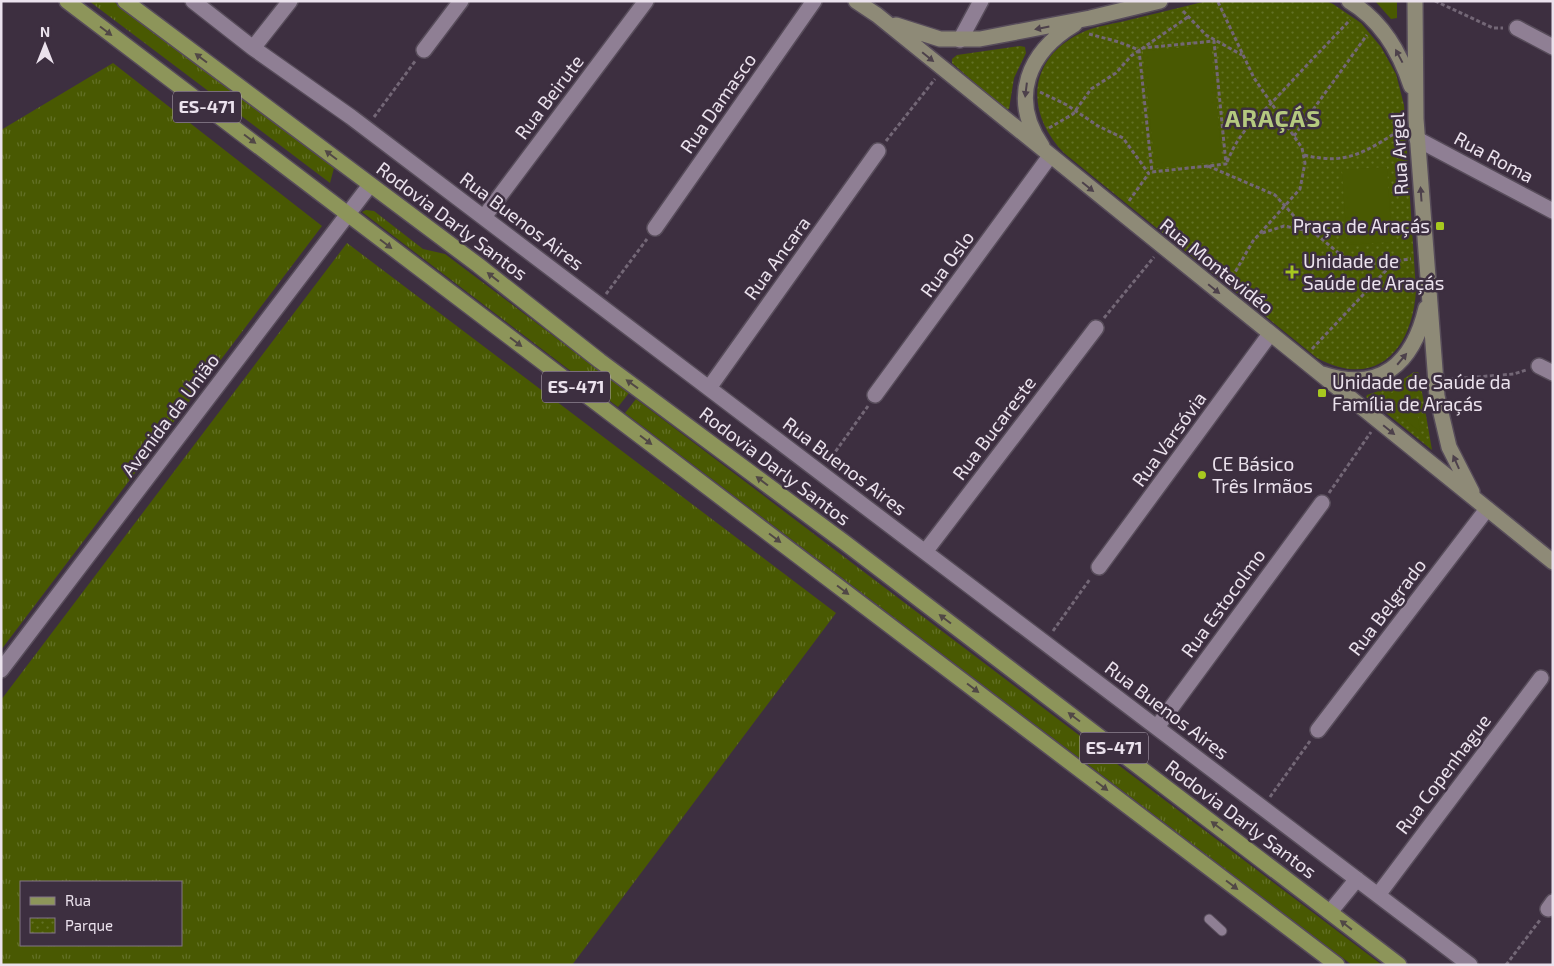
<svg xmlns="http://www.w3.org/2000/svg" width="1554" height="966" font-family="'Exo 2',sans-serif">
  <defs>
    <pattern id="grass-tufts" width="24" height="20" patternUnits="userSpaceOnUse" patternTransform="scale(1.25)"><rect width="24" height="20" fill="#495902"/><path d="M3 7l-1-3M5 7V3M7 7l1-3M15 17l-1-3M17 17v-4M19 17l1-3" fill="none" stroke="#637127"/></pattern>
    <pattern id="park-dots" width="8" height="8" patternUnits="userSpaceOnUse" patternTransform="scale(1.25)"><rect width="8" height="8" fill="#495902"/><path d="M2 2h.1M6 6h.1" fill="none" stroke="#637127" stroke-width="1.8" stroke-linecap="round"/></pattern>
  </defs>
  <rect width="100%" height="100%" fill="#3d2f40"/>
  <path fill="url(#grass-tufts)" fill-rule="evenodd" d="M89 1H113L334 168 330 183Z
    M113 63 322 226 1 650V130Z
    M366 210 374 211 423 249 445 254 629 393 618 407 362 212Z
    M347 243 836 613 572 965H1V700ZM21 882H181V945H21Z
    M636 399 1382 965H1352L625 413Z"/>
  <path fill="url(#park-dots)" d="M1207 1H1326L1333 4 1361 23 1381 47 1396 74 1404 105 1416 291C1412 350 1376 390 1317 358L1064 153C1025 113 1027 59 1081 33 1096 26 1113 24 1129 20 1155 14 1181 7 1207 1Z
    M1020 46 1025 47 1026 53 1014 78 1009 109H1005L952 63V59L957 55Z
    M1414 372H1418L1419 375 1432 450 1366 397 1367 395 1393 386Z"/>
  <path fill="#495902" d="M1375 1H1397V18L1391 19Z
    M1211 45 1222 161 1155 168 1143 51Z
    M1387 167 1392 242 1347 245 1342 170Z
    M1413 382 1420 432 1380 399Z"/>
  <g fill="none" stroke-linecap="round" stroke-linejoin="round">
    <defs>
      <path id="lane" d="M1209 919 1222 931"/>
      <path id="street" d="M193 1 253 48 351 117 1470 965
        M1517 28 1553 47
        M960 40 981 1
        M253 48 290 1
        M424 50 461 1
        M1417 139 1553 211
        M484 217 646 1
        M655 228 814 1
        M1539 366 1553 373
        M709 388 878 151
        M875 395 1050 156
        M925 552 1096 328
        M1099 567 1270 334
        M1 670 370 185
        M1157 727 1322 503
        M1318 730 1487 509
        M1378 895 1541 678
        M1548 909 1553 902
        M1330 912 1357 879"/>
      <path id="secondary" d="M856 1 877 15 1553 562
        M1349 1C1381 20 1400 52 1411 86
        M1415 1 1416 119 1437 396 1449 447 1472 492
        M896 25 940 39H980L1090 18 1160 1
        M1042 146C1009 98 1028 52 1075 24
        M1323 374C1380 393 1413 364 1426 308"/>
      <path id="primary" d="M67 1 1337 965
        M125 1 478 265 600 361 844 542 1399 965"/>
    </defs>
    <use href="#lane" stroke="#574c5a" stroke-width="11"/>
    <use href="#street" stroke="#574c5a" stroke-width="18"/>
    <use href="#secondary" stroke="#574c5a" stroke-width="18"/>
    <use href="#primary" stroke="#574c5a" stroke-width="18"/>
    <path stroke="#736776" stroke-width="3" stroke-dasharray="4 2.5" stroke-linecap="butt" d="M1435 1 1493 28H1503
      M1218 2 1254 78 1302 148 1305 163 1300 189 1253 241 1230 281
      M1183 11 1206 35 1242 55
      M1089 34 1119 42 1139 50 1152 172 1226 164 1214 41 1143 48
      M1040 92 1067 105 1098 126 1123 138 1149 174
      M374 117 416 60
      M1049 128 1073 114 1091 89 1116 73 1131 56 1188 17
      M1294 136 1367 35
      M886 141 935 79
      M1304 155C1348 166 1366 151 1402 129
      M1227 162C1241 128 1255 121 1278 96 1302 70 1326 45 1350 20
      M1208 166 1275 195 1294 216 1347 260 1368 264 1411 259
      M1129 201 1149 173
      M1262 233 1284 226 1309 231
      M606 294 647 239
      M1104 318 1154 257
      M1312 349 1395 261
      M1451 379 1514 374 1526 370
      M828 462 868 406
      M1329 493 1371 432
      M1053 631 1090 579
      M1270 797 1310 741
      M1506 965 1540 920"/>
    <use href="#lane" stroke="#8f7f94" stroke-width="9"/>
    <use href="#street" stroke="#8f7f94" stroke-width="15"/>
    <use href="#secondary" stroke="#8e8a77" stroke-width="15"/>
    <use href="#primary" stroke="#8d955a" stroke-width="15"/>
  </g>
  <defs><path id="oneway-solid" d="M-6-.8H1V-3.2L6.5 0L1 3.2V.8H-6Z" transform="scale(1.25)"/></defs>
  <g fill="#4d414b">
    <use href="#oneway-solid" transform="translate(1042 28) rotate(169)"/>
    <use href="#oneway-solid" transform="translate(1399 56) rotate(-118)"/>
    <use href="#oneway-solid" transform="translate(928 57) rotate(39)"/>
    <use href="#oneway-solid" transform="translate(1026 90) rotate(97)"/>
    <use href="#oneway-solid" transform="translate(1088 187) rotate(39)"/>
    <use href="#oneway-solid" transform="translate(1421 194) rotate(-94)"/>
    <use href="#oneway-solid" transform="translate(1214 289) rotate(39)"/>
    <use href="#oneway-solid" transform="translate(1402 359) rotate(-50)"/>
    <use href="#oneway-solid" transform="translate(1389 430) rotate(39)"/>
    <use href="#oneway-solid" transform="translate(1456 462) rotate(-114)"/>
  </g>
  <g fill="#514846">
    <use href="#oneway-solid" transform="translate(106 31) rotate(37)"/>
    <use href="#oneway-solid" transform="translate(201 58) rotate(-143)"/>
    <use href="#oneway-solid" transform="translate(250 139) rotate(37)"/>
    <use href="#oneway-solid" transform="translate(331 155) rotate(-143)"/>
    <use href="#oneway-solid" transform="translate(386 244) rotate(37)"/>
    <use href="#oneway-solid" transform="translate(493 277) rotate(-142)"/>
    <use href="#oneway-solid" transform="translate(516 342) rotate(37)"/>
    <use href="#oneway-solid" transform="translate(632 384) rotate(-144)"/>
    <use href="#oneway-solid" transform="translate(646 440) rotate(37)"/>
    <use href="#oneway-solid" transform="translate(762 481) rotate(-143)"/>
    <use href="#oneway-solid" transform="translate(775 538) rotate(37)"/>
    <use href="#oneway-solid" transform="translate(843 590) rotate(37)"/>
    <use href="#oneway-solid" transform="translate(945 619) rotate(-143)"/>
    <use href="#oneway-solid" transform="translate(973 688) rotate(37)"/>
    <use href="#oneway-solid" transform="translate(1074 717) rotate(-143)"/>
    <use href="#oneway-solid" transform="translate(1102 786) rotate(37)"/>
    <use href="#oneway-solid" transform="translate(1217 826) rotate(-143)"/>
    <use href="#oneway-solid" transform="translate(1232 885) rotate(37)"/>
    <use href="#oneway-solid" transform="translate(1346 925) rotate(-142)"/>
  </g>
  <g fill="#a7c81f" stroke="#3d2f40" stroke-width="2">
    <rect x="1435" y="221" width="10" height="10" rx="2.5"/>
    <path d="M1289.5 264.5h5v5h5v5h-5v5h-5v-5h-5v-5h5z"/>
    <rect x="1317" y="388" width="10" height="10" rx="2.5"/>
    <circle cx="1202" cy="475" r="5"/>
  </g>
  <g text-anchor="middle" stroke-width="5" stroke-linejoin="round" paint-order="stroke">
    <g fill="#3d2f40" stroke="#b7acb9" stroke-width="1">
      <rect x="173" y="91.5" width="68" height="31" rx="4"/>
      <rect x="542" y="371.5" width="68" height="31" rx="4"/>
      <rect x="1080" y="732.5" width="68" height="31" rx="4"/>
    </g>
    <g font-size="18" font-weight="bold" fill="#ebe2ed">
      <text x="207" y="113">ES-471</text>
      <text x="576" y="393">ES-471</text>
      <text x="1114" y="754">ES-471</text>
    </g>
    <g font-size="19" fill="#ebe2ed" stroke="#3d2f40">
      <text transform="translate(549 97) rotate(-53)" y="7">Rua Beirute</text>
      <text transform="translate(718 103) rotate(-55)" y="7">Rua Damasco</text>
      <text transform="translate(1399 154) rotate(-93)" y="7">Rua Argel</text>
      <text transform="translate(1494 157) rotate(28)" y="7">Rua Roma</text>
      <text transform="translate(452 221) rotate(37)" y="7">Rodovia Darly Santos</text>
      <text transform="translate(522 221) rotate(37)" y="7">Rua Buenos Aires</text>
      <text transform="translate(777 258) rotate(-54)" y="7">Rua Ancara</text>
      <text transform="translate(947 264) rotate(-54)" y="7">Rua Oslo</text>
      <text transform="translate(1217 266) rotate(39)" y="7">Rua Montevidéo</text>
      <text transform="translate(170 415) rotate(-53)" y="7">Avenida da União</text>
      <text transform="translate(994 428) rotate(-53)" y="7">Rua Bucareste</text>
      <text transform="translate(1169 439) rotate(-54)" y="7">Rua Varsóvia</text>
      <text transform="translate(775 466) rotate(37)" y="7">Rodovia Darly Santos</text>
      <text transform="translate(845 466) rotate(37)" y="7">Rua Buenos Aires</text>
      <text transform="translate(1223 603) rotate(-54)" y="7">Rua Estocolmo</text>
      <text transform="translate(1387 607) rotate(-53)" y="7">Rua Belgrado</text>
      <text transform="translate(1167 710) rotate(37)" y="7">Rua Buenos Aires</text>
      <text transform="translate(1443 774) rotate(-53)" y="7">Rua Copenhague</text>
      <text transform="translate(1241 819) rotate(37)" y="7">Rodovia Darly Santos</text>
    </g>
    <g font-size="19" fill="#ebe2ed" stroke="#3d2f40" text-anchor="start">
      <text x="1430" y="233" text-anchor="end">Praça de Araçás</text>
      <text x="1303" y="268">Unidade de<tspan x="1303" dy="22">Saúde de Araçás</tspan></text>
      <text x="1332" y="389">Unidade de Saúde da<tspan x="1332" dy="22">Família de Araçás</tspan></text>
      <text x="1212" y="471">CE Básico<tspan x="1212" dy="22">Três Irmãos</tspan></text>
    </g>
    <g font-size="24" font-weight="bold" letter-spacing="1" fill="#b5c97f" stroke="#3d2f40">
      <text x="1273" y="127">ARAÇÁS</text>
    </g>
  </g>
  <rect width="1554" height="966" fill="none" stroke="#ebe2ed" stroke-width="5"/>
  <rect x="20" y="881" width="162" height="65" fill="#3d2f40" stroke="#837785"/>
  <rect x="30" y="897" width="25" height="8" fill="#8d955a" stroke="#837785"/>
  <text x="65" y="906" font-size="15" fill="#ebe2ed">Rua</text>
  <rect x="30" y="918" width="25" height="15" fill="url(#park-dots)" stroke="#837785"/>
  <text x="65" y="931" font-size="15" fill="#ebe2ed">Parque</text>
  <g transform="translate(45 45)" stroke="#3d2f40" stroke-width="4" paint-order="stroke">
  <path d="M0-4L9 19L0 12L-9 19Z" fill="#ebe2ed"/>
  <text y="-8" font-size="14" font-weight="bold" text-anchor="middle" fill="#ebe2ed">N</text>
  </g>
</svg>
